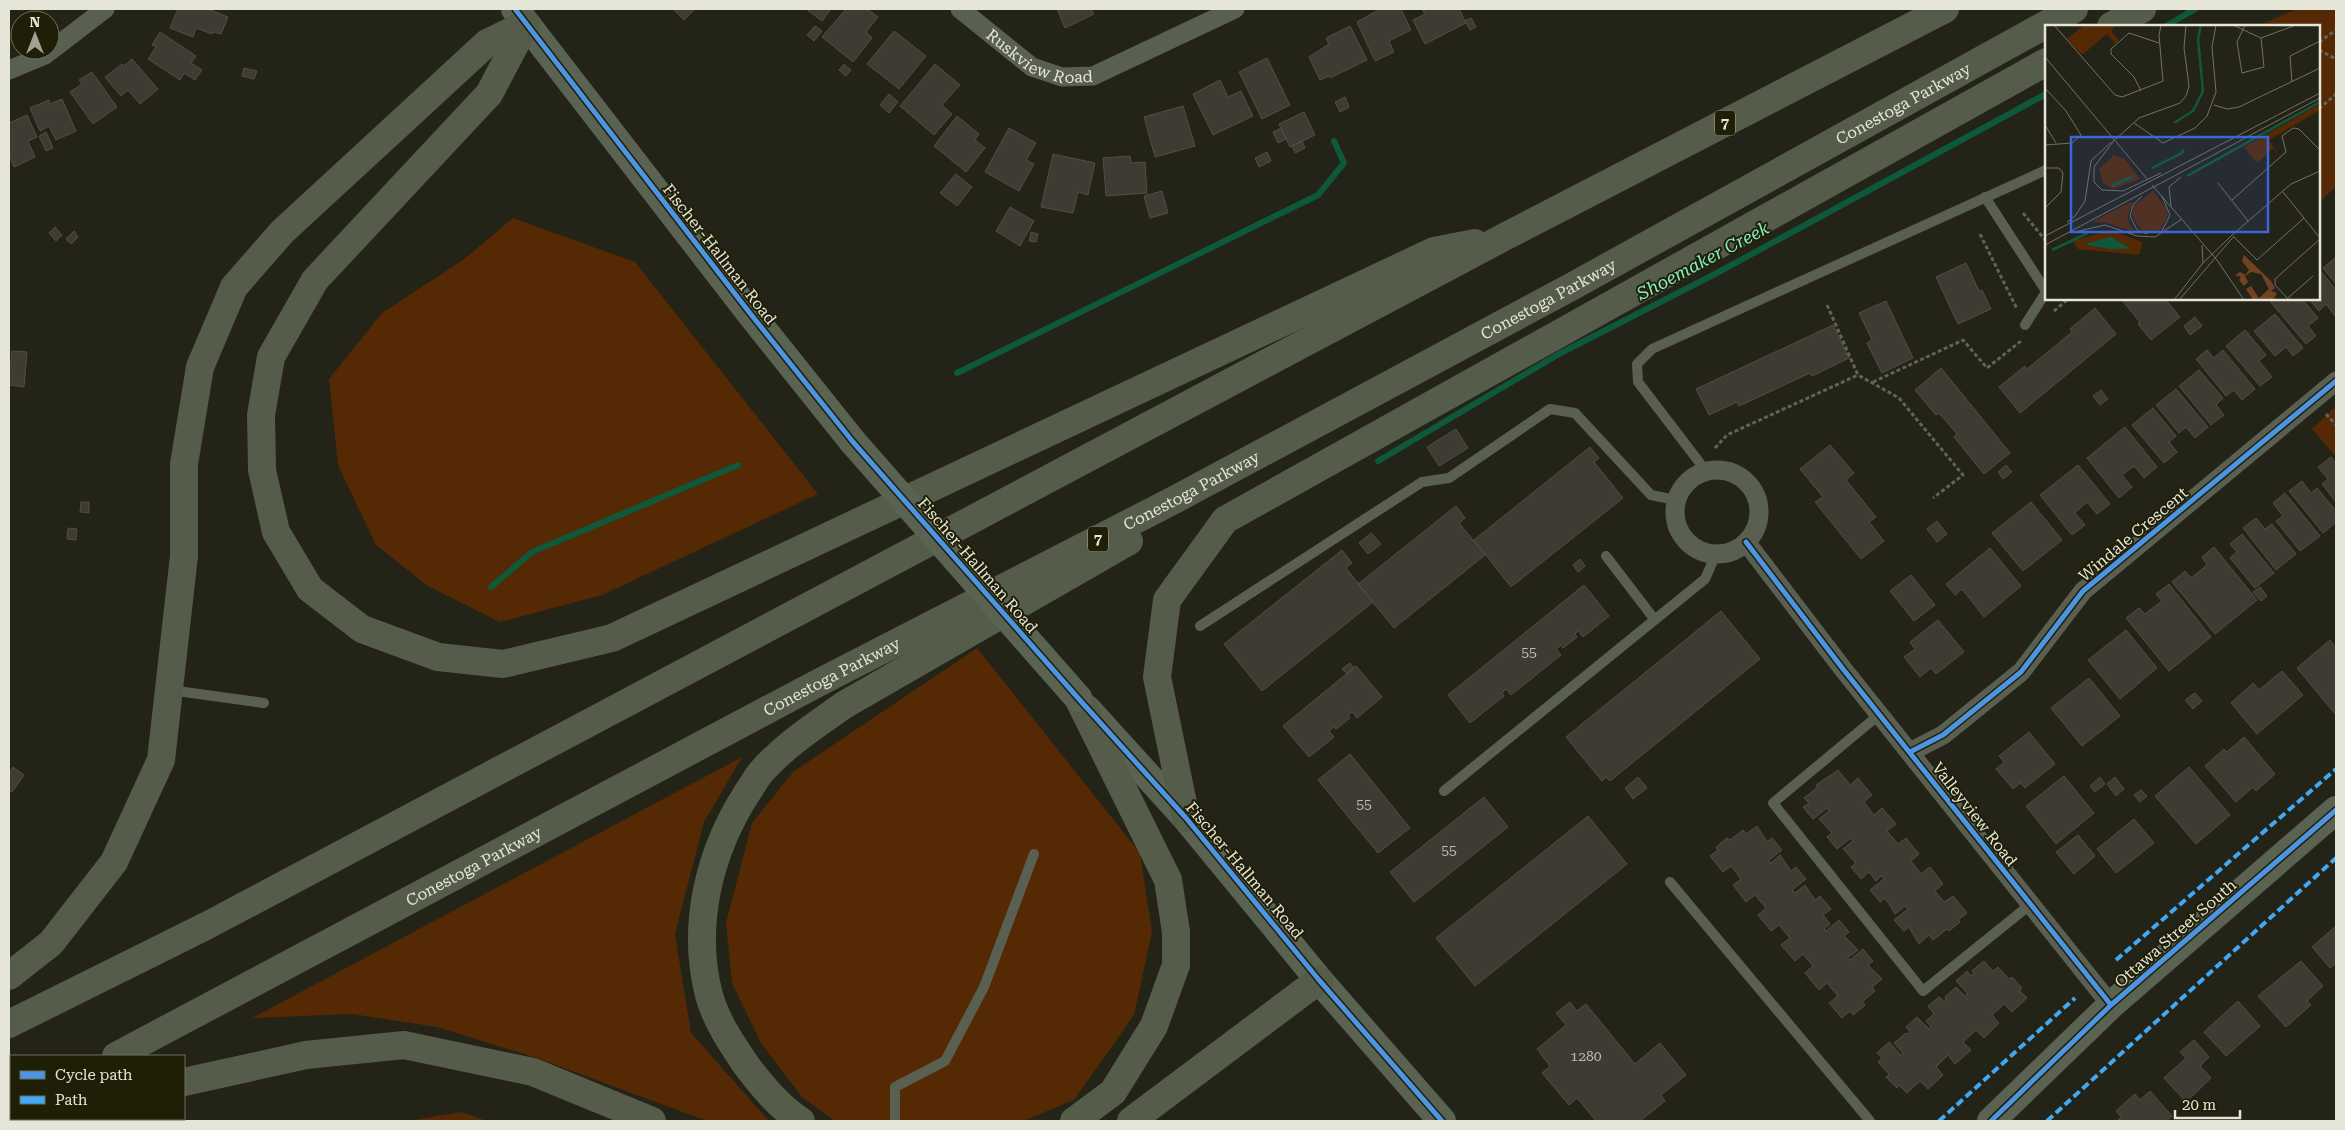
<svg xmlns="http://www.w3.org/2000/svg" width="2345" height="1130" font-family="'Roboto Serif',serif">
  <rect width="100%" height="100%" fill="#242317"/>
  <path fill="#542904" d="M2296 9H2336V186L2319 203V26H2258Z
    M513 218 635 262 818 494 602 595 500 622 428 586 376 545 338 465 329 379 382 313 463 260Z
    M2336 406V457L2312 429Z
    M977 648 1140 853 1152 932 1134 1015 1074 1100 1023 1121H835L802 1097 761 1043 732 983 726 923 752 823 793 772Z
    M742 757 704 822 675 934 691 1033 769 1121H707L537 1058 437 1027 352 1014 252 1018Z
    M461 1112 487 1121H408Z"/>
  <g fill="none" stroke-linecap="round" stroke-linejoin="round">
    <path stroke="#0e593c" stroke-width="6" d="M2166 26 2195 9
      M957 373 1318 195 1344 163 1334 141
      M1378 461 1559 354 1715 274 2046 94
      M491 587 532 552 738 465"/>
  </g>
  <path fill="#3f3b32" stroke="#514e44" d="M178 9H208L228 17 221 34 213 32 212 34 196 28 193 37 170 28Z
    M673 9H695L684 20Z
    M806 9H831L822 21Z
    M846 9H867L878 17 866 32 872 38 853 62 822 37Z
    M1057 9H1091L1094 14 1065 28Z
    M1380 9H1401L1411 30 1389 41 1394 52 1375 61 1357 22Z
    M1422 9H1459L1466 23 1425 44 1413 20 1425 14Z
    M1471 18 1476 27 1470 30 1465 21Z
    M815 26 822 31 814 41 807 35Z
    M1350 26 1367 60 1330 78 1329 76 1320 80 1309 57 1329 44 1326 38Z
    M894 31 926 56 899 89 867 64Z
    M160 32 196 56 191 63 202 70 195 80 184 73 180 80 148 59 156 47 152 45Z
    M1267 58 1290 105 1262 119 1239 72Z
    M132 59 158 89 140 104 128 90 121 96 105 77 122 64 124 66Z
    M844 64 851 70 846 76 839 70Z
    M935 64 960 85 942 105 952 114 934 135 900 106Z
    M244 68 257 71 254 79 242 76Z
    M92 72 117 107 93 124 70 92 82 84 79 80Z
    M1220 80 1228 97 1241 91 1253 116 1213 135 1193 94Z
    M889 94 898 102 889 113 880 105Z
    M1345 97 1349 107 1340 112 1335 102Z
    M62 99 76 131 56 140 49 126 40 131 30 108 49 100 50 104Z
    M1183 106 1195 146 1155 157 1144 117Z
    M1304 112 1315 135 1290 147 1279 124Z
    M27 115 37 137 28 141 35 157 14 167 9 154V123Z
    M957 116 979 134 975 140 985 148 966 172 934 146Z
    M1009 128 1036 143 1026 160 1034 164 1019 191 985 172Z
    M1281 128 1286 139 1278 143 1273 132Z
    M46 132 53 148 46 151 39 136Z
    M1302 141 1305 148 1295 153 1292 146Z
    M1267 152 1271 161 1259 167 1255 158Z
    M1053 154 1095 163 1088 195 1078 192 1073 213 1041 207Z
    M1130 156 1131 163 1145 162 1147 193 1106 196 1103 158Z
    M956 174 972 187 957 206 940 193Z
    M1162 191 1168 213 1150 218 1144 196Z
    M1010 207 1034 221 1020 246 996 231Z
    M55 227 62 235 56 241 49 233Z
    M74 231 78 237 71 244 66 239Z
    M1031 232 1038 234 1036 242 1029 241Z
    M2336 257V284L2323 268Z
    M1966 263 1979 291 1982 290 1991 309 1958 324 1936 277Z
    M2319 269 2336 290 2335 316 2326 304 2319 311 2309 299H2319Z
    M2121 299H2165L2180 317 2151 340 2138 324 2140 322Z
    M2272 299H2302L2318 318 2308 326 2316 336 2306 344 2269 300Z
    M1886 301 1913 358 1882 373 1867 343 1872 340 1859 313Z
    M2095 308 2116 334 2020 413 1999 387 2025 366 2027 369 2072 332 2070 329Z
    M2275 314 2303 348 2293 356 2286 347 2275 356 2254 331Z
    M2195 317 2202 326 2190 335 2184 326Z
    M1833 325 1849 358 1812 376 1810 373 1739 406 1737 402 1709 415 1696 389Z
    M2245 330 2266 355 2259 361 2272 377 2260 386 2226 346Z
    M2207 350 2214 358 2223 350 2255 389 2242 400 2234 390 2226 396 2196 359Z
    M12 351 27 352 24 387 9 385V364H11Z
    M1941 368 2010 453 1984 474 1954 437 1957 434 1939 413 1936 415 1915 390Z
    M2199 370 2223 398 2216 405 2224 415 2211 425 2179 386Z
    M2176 389 2208 427 2195 438 2186 427 2179 433 2156 405Z
    M2101 390 2108 399 2100 405 2093 396Z
    M2153 408 2176 436 2169 442 2177 452 2164 463 2132 425Z
    M2125 427 2157 467 2144 478 2134 466 2122 475 2132 487 2119 498 2087 458Z
    M1456 429 1468 448 1439 466 1427 447Z
    M1830 445 1854 473 1846 480 1876 517 1869 522 1884 541 1861 559 1815 502 1823 497 1800 469Z
    M1590 447 1599 458 1594 462 1623 498 1511 587 1474 540Z
    M2331 457 2336 463V502L2322 484 2328 479 2318 467Z
    M2006 465 2012 472 2003 479 1998 472Z
    M2078 465 2110 504 2097 514 2087 502 2075 513 2085 525 2072 535 2040 495Z
    M2302 481 2311 493 2317 488 2336 511V522L2323 533 2289 491Z
    M2285 493 2320 536 2300 551 2276 521 2283 516 2273 503Z
    M81 502H89V513L80 512Z
    M2031 502 2062 540 2023 571 1992 533Z
    M1456 506 1465 518 1459 523 1485 555 1394 628 1358 584Z
    M2256 518 2265 529 2272 524 2296 554 2276 570 2243 528Z
    M1937 521 1947 534 1937 542 1927 529Z
    M68 528 77 529 76 540 67 539Z
    M1371 533 1381 544 1368 554 1359 543Z
    M2242 534 2274 573 2255 588 2230 558 2237 552 2230 544Z
    M2214 547 2257 600 2215 634 2172 582 2185 571 2191 578 2207 565 2202 557Z
    M1990 548 2021 586 1984 617 1962 589 1955 595 1946 584Z
    M1342 550 1352 563 1346 568 1373 602 1262 691 1224 644Z
    M1580 559 1585 566 1578 572 1573 565Z
    M1911 575 1935 605 1914 621 1890 591Z
    M2169 584 2211 637 2169 671 2126 618 2139 608 2145 614 2162 601 2156 594Z
    M1584 585 1609 616 1583 637 1578 631 1575 634 1577 637 1563 648 1561 645 1556 649 1561 655 1511 695 1506 689 1502 693 1504 696 1470 723 1448 695Z
    M2260 587 2267 596 2261 601 2253 592Z
    M1721 611 1760 659 1610 781 1606 777 1602 781 1566 737Z
    M1938 620 1964 652 1936 674 1931 668 1920 677 1904 657 1915 649 1910 642Z
    M2126 630 2157 668 2120 699 2088 660Z
    M2330 640 2336 648V715L2297 668Z
    M1350 663 1354 668 1347 674 1342 669Z
    M1356 666 1382 697 1357 718 1352 712 1348 715 1350 718 1336 729 1334 727 1329 731 1334 737 1309 757 1283 726Z
    M2282 671 2303 695 2257 734 2231 703 2253 683 2259 690Z
    M2089 678 2120 716 2082 746 2051 708Z
    M2195 693 2202 701 2193 709 2185 700Z
    M2029 732 2055 764 2025 788 2020 783 2013 789 1996 769 2004 762 1999 756Z
    M2244 737 2275 774 2256 791 2253 787 2236 802 2205 766 2224 749 2227 752Z
    M1350 754 1410 828 1378 853 1318 780Z
    M13 767 24 775 12 792 9 790V774Z
    M2189 767 2230 815 2196 844 2155 796Z
    M1838 770 1850 785 1858 778 1872 795 1864 802 1874 815 1882 808 1896 824 1887 831 1898 844 1906 838 1919 854 1911 861 1921 874 1930 867 1943 884 1935 891 1944 902 1953 896 1967 913 1958 920 1960 922 1949 931 1947 929 1933 940 1929 935 1919 944 1909 927 1904 931 1894 920 1908 909 1905 906 1895 914 1885 898 1880 902 1870 890 1884 879 1881 876 1876 881 1869 872 1861 879 1851 867 1856 863 1843 849 1853 841 1851 838 1837 849 1827 837 1832 833 1819 819 1829 811 1827 808 1813 819 1803 807 1809 803 1804 798 1818 787 1816 785Z
    M2064 776 2094 813 2056 844 2026 806Z
    M1638 777 1647 788 1633 799 1625 788Z
    M2100 777 2105 784 2095 792 2090 786Z
    M2115 777 2124 789 2116 796 2107 784Z
    M2141 790 2147 796 2140 802 2134 795Z
    M1484 797 1508 827 1414 902 1390 872Z
    M1588 816 1627 864 1475 986 1436 938Z
    M2134 819 2154 843 2116 873 2097 849Z
    M1757 826 1767 842 1772 838 1782 850 1768 861 1771 863 1780 855 1791 871 1796 867 1806 879 1792 890 1795 893 1805 885 1815 900 1820 896 1831 909 1823 915 1830 924 1824 929 1826 931 1839 920 1849 932 1844 936 1858 950 1847 958 1850 960 1863 949 1873 961 1868 965 1882 979 1872 987 1875 991 1862 1002 1865 1005 1853 1015 1850 1011 1842 1018 1829 1003 1838 996 1827 983 1819 990 1805 973 1813 966 1803 954 1795 961 1781 945 1790 938 1779 925 1771 931 1758 915 1766 908 1755 895 1746 902 1733 885 1741 879 1731 866 1723 872 1710 856 1718 850 1716 847 1727 838 1730 840 1743 830 1746 834Z
    M2078 835 2095 856 2074 874 2056 852Z
    M2336 926V963L2330 968 2312 947Z
    M1984 961 1993 971 1998 967 2009 979 2012 977 2022 988 2019 990 2027 998 2012 1012 2004 1004 1992 1015 1999 1023 1984 1038 1976 1030 1963 1042 1971 1050 1955 1064 1948 1055 1936 1067 1943 1075 1928 1089 1920 1081 1907 1093 1899 1085 1897 1088 1886 1077 1889 1074 1878 1062 1882 1058 1877 1053 1889 1042 1901 1055 1903 1053 1894 1043 1906 1033 1907 1034 1910 1032 1906 1027 1917 1017 1929 1029 1931 1027 1926 1021 1934 1014 1928 1006 1939 997 1944 1001 1946 999 1945 997 1956 987 1965 996 1968 994 1956 981 1967 971 1971 976 1974 973 1972 971Z
    M2301 961 2323 986 2307 1001 2311 1005 2286 1027 2258 996Z
    M2238 1001 2260 1026 2226 1056 2204 1032Z
    M1570 1002 1577 1011 1586 1004 1635 1064 1660 1043 1686 1075 1661 1095 1665 1101 1640 1121H1596L1577 1098 1569 1105 1542 1073 1550 1066 1537 1049 1566 1025 1556 1013Z
    M2194 1040 2209 1057 2200 1066 2211 1078 2186 1102 2164 1078 2186 1058 2180 1052Z
    M2150 1091 2172 1116 2166 1121H2117L2121 1117 2116 1111 2135 1094 2140 1100Z"/>
  <g fill="none" stroke-linecap="round" stroke-linejoin="round">
    <path stroke="#5f6358" stroke-width="3" stroke-dasharray="4 2.5" stroke-linecap="butt" d="M2319 42 2336 30
      M2319 50 2336 59
      M2319 109 2336 94
      M2023 213 2046 241
      M1980 234 2017 309
      M1827 305 1858 375 1899 398 1963 475 1933 498
      M2054 311 2068 299
      M1873 382 1963 340 1987 368 2021 341
      M2326 414 2336 425
      M1715 448 1727 435 1858 375"/>
    <path stroke="#596052" stroke-width="10" d="M1985 197 2046 291
      M2025 325 2046 292
      M1706 471 1638 382 1637 364 1652 349 2046 170
      M1606 556 1655 620
      M1200 626 1422 482 1449 478 1550 409 1575 413 1651 495 1676 500
      M170 690 264 703
      M1880 714 1773 803 1923 991 2031 904
      M1444 791 1705 579 1716 554
      M1670 882 1870 1121
      M895 1121V1087L945 1061 984 987 1034 854"/>
    <g stroke="#596052" stroke-width="19">
      <path id="s1" d="M960 9 1032 67 1062 77 1093 76 1235 9"/>
      <path d="M9 70 45 55 105 9"/>
      <circle cx="1717" cy="512" r="42"/>
      <path d="M1746 542 1843 669 2111 1005"/>
      <path d="M1910 752 1943 735 2021 672 2083 591 2336 381"/>
    </g>
    <path stroke="#5a6252" stroke-width="28" d="M515 9 749 312 853 442
      M1087 709 1186 818 1319 980 1442 1121
      M1991 1121 2111 1005 2336 810"/>
    <g stroke="#555c4a" stroke-width="28">
      <path d="M526 24 489 94 315 280 271 357 261 415 262 470 276 532 310 589 362 629 438 657 503 664 612 638 1434 251 1475 243"/>
      <path d="M2111 26 2142 9"/>
      <path d="M1186 818 1157 677 1167 600 1225 520 2046 62"/>
      <path d="M9 976 51 943 114 862 161 760 184 556V464L200 367 234 287 282 232 487 43 526 24"/>
      <path d="M9 1024 208 925 1506 236 1945 9"/>
      <path id="s2" d="M116 1056 818 683 1176 499 1571 287 2074 9"/>
      <path d="M184 1082 306 1055 404 1045 533 1072 652 1121"/>
      <path d="M9 1113 11 1112"/>
      <path d="M63 1121 69 1119"/>
      <path d="M801 1121C779 1107 762 1086 746 1065 732 1044 716 1021 709 995 691 926 709 852 747 793 752 786 756 778 762 771 785 745 816 725 844 705L1129 541"/>
      <path d="M1074 1121 1113 1092 1154 1026 1176 965V932L1168 880 1078 698"/>
      <path d="M1131 1121 1319 980"/>
    </g>
    <path stroke="#5a6252" stroke-width="28" d="M853 442 1078 698"/>
    <path stroke="#3fa9f5" stroke-width="4" stroke-dasharray="8 4" stroke-linecap="butt" d="M2116 960 2336 769
      M1939 1121 2075 998
      M2047 1121 2336 858"/>
    <defs>
      <path id="cycleway" d="M515 9 749 312 853 442 1078 698 1186 818 1319 980 1442 1121
        M1746 542 1843 669 2111 1005
        M1910 752 1943 735 2021 672 2083 591 2336 381
        M1991 1121 2111 1005 2336 810"/>
    </defs>
    <use href="#cycleway" stroke="#1f1f08" stroke-width="8"/>
    <use href="#cycleway" stroke="#4d94e3" stroke-width="5"/>
  </g>
  <g text-anchor="middle" stroke-width="4" stroke-linejoin="round" paint-order="stroke">
    <g font-size="14" fill="#bcbbae">
      <text x="1529" y="657">55</text>
      <text x="1364" y="809">55</text>
      <text x="1449" y="855">55</text>
      <text x="1586" y="1061">1280</text>
    </g>
    <g fill="#1f1f08" stroke="#aaaa9a" stroke-width="1">
      <rect x="1715" y="110.5" width="20" height="25" rx="4"/>
      <rect x="1088" y="526.5" width="20" height="25" rx="4"/>
    </g>
    <g font-size="15" font-weight="bold" fill="#e6e6d8">
      <text x="1725" y="128">7</text>
      <text x="1098" y="544">7</text>
    </g>
    <g font-size="16" fill="#e6e6d8" stroke="#1f1f08">
      <text dy="6" stroke="none"><textPath href="#s1" startOffset="96">Ruskview Road</textPath></text>
      <text dy="6" stroke="none"><textPath href="#s2" startOffset="2025">Conestoga Parkway</textPath></text>
      <text transform="translate(720 254) rotate(52)" y="6">Fischer-Hallman Road</text>
      <text dy="6" stroke="none"><textPath href="#s2" startOffset="1620">Conestoga Parkway</textPath></text>
      <text dy="6" stroke="none"><textPath href="#s2" startOffset="1215">Conestoga Parkway</textPath></text>
      <text transform="translate(2133 534) rotate(-40)" y="6">Windale Crescent</text>
      <text transform="translate(978 565) rotate(49)" y="6">Fischer-Hallman Road</text>
      <text dy="6" stroke="none"><textPath href="#s2" startOffset="810">Conestoga Parkway</textPath></text>
      <text transform="translate(1975 814) rotate(52)" y="6">Valleyview Road</text>
      <text dy="6" stroke="none"><textPath href="#s2" startOffset="405">Conestoga Parkway</textPath></text>
      <text transform="translate(1245 870) rotate(50)" y="6">Fischer-Hallman Road</text>
      <text transform="translate(2175 933) rotate(-41)" y="6">Ottawa Street South</text>
    </g>
    <g font-size="18" font-style="italic" fill="#86edbd" stroke="#1f1f08">
      <text transform="translate(1703 261) rotate(-28)" y="6">Shoemaker Creek</text>
    </g>
  </g>
  <g transform="translate(2045 25)">
    <rect width="275" height="275" fill="#242317"/>
    <path d="M39 0H72L66 6 74 15 70 19 62 9 37 30 22 14ZM275 79V85L224 115 235 131 228 123 212 138 199 122ZM69 130 80 134 95 154 68 164 58 158 54 144ZM108 166 122 184 123 190 116 204 107 208 97 207 87 190 89 181ZM88 176 83 190 84 199 95 210 63 198 47 197ZM65 205 98 217 94 230 33 224 28 216Z" fill="#542904"/>
    <path d="M199 230 226 256 230 263 226 266 232 268 229 274 208 275 201 264 206 261 214 273 224 264 216 249 206 247 200 251 203 257 199 261 194 255 196 252 190 250 195 247 200 250 204 245 197 236Z" fill="#724322"/>
    <path d="M66 212 86 224H65L40 219Z" fill="#0e593c"/>
    <path fill="none" stroke="#0e593c" stroke-width="2.5" d="M129 98 148 86 158 66 153 14 156 0M107 143 137 128 138 124M142 151 275 77M67 161 88 151M7 225 43 208"/>
    <path fill="none" stroke="#727164" stroke-width="1" d="M9 0 70 70 77 72 118 56 114 10 116 0M188 0 216 13 251 0M200 0 192 17 197 48 219 42 216 13M0 32 103 155M247 57 245 31 275 16M0 63 21 86 36 110 27 118 0 120M96 66 89 52 66 29V24L84 8 114 18M169 80 182 84 194 82 275 43M89 98 118 118 150 103 162 91 171 67 167 22 171 0M0 100 11 118M70 114 49 142V157L57 165 78 166 116 148M71 114 94 93 135 78 141 71 144 61 139 23 141 0M0 143H14L18 148 16 167 0 183M173 158 203 196M107 160 172 235 199 275M238 167 275 213M97 171 88 180 85 191 92 205 102 209M117 171 125 190 117 206M187 175 241 127 237 111 248 103 254 104 275 125M126 181 124 162 136 152M22 197 30 191 40 176 46 136 66 117M30 207 60 200 92 211 110 212 137 194M0 211 275 68M189 212 212 235 259 193M0 220 275 73M157 220 158 238M243 273 268 251M129 275 158 238 186 211 246 159 275 146M134 275 189 211M244 275 230 260V254L275 214"/>
    <path fill="#3b65d8" fill-opacity="0.15" stroke="#3b65d8" stroke-width="2.5" d="M26 112H223V207H26Z"/>
    <rect width="275" height="275" fill="none" stroke="#e6e6d8" stroke-width="2.5"/>
  </g>
  <rect width="2345" height="1130" fill="none" stroke="#e6e6d8" stroke-width="20"/>
  <rect x="10" y="1055" width="175" height="65" fill="#1f1f08" stroke="#6f6f5b"/>
  <rect x="20" y="1071" width="25" height="8" fill="#4d94e3" stroke="#6f6f5b"/>
  <text x="55" y="1080" font-size="15" fill="#e6e6d8">Cycle path</text>
  <rect x="20" y="1096" width="25" height="8" fill="#3fa9f5" stroke="#6f6f5b"/>
  <text x="55" y="1105" font-size="15" fill="#e6e6d8">Path</text>
  <g transform="translate(35 35)"><circle r="24" fill="#1f1f08" stroke="#6f6f5b"/>
  <path d="M0-4L9 19L0 12L-9 19Z" fill="#a2a294"/>
  <text y="-8" font-size="14" font-weight="bold" text-anchor="middle" fill="#e6e6d8">N</text>
  </g>
  <path d="M2175 1110v8h65v-8" fill="none" stroke="#e6e6d8" stroke-width="2.5"/>
  <text x="2182" y="1110" font-size="15" fill="#e6e6d8" stroke="#1f1f08" stroke-width="4" paint-order="stroke">20 m</text>
</svg>
